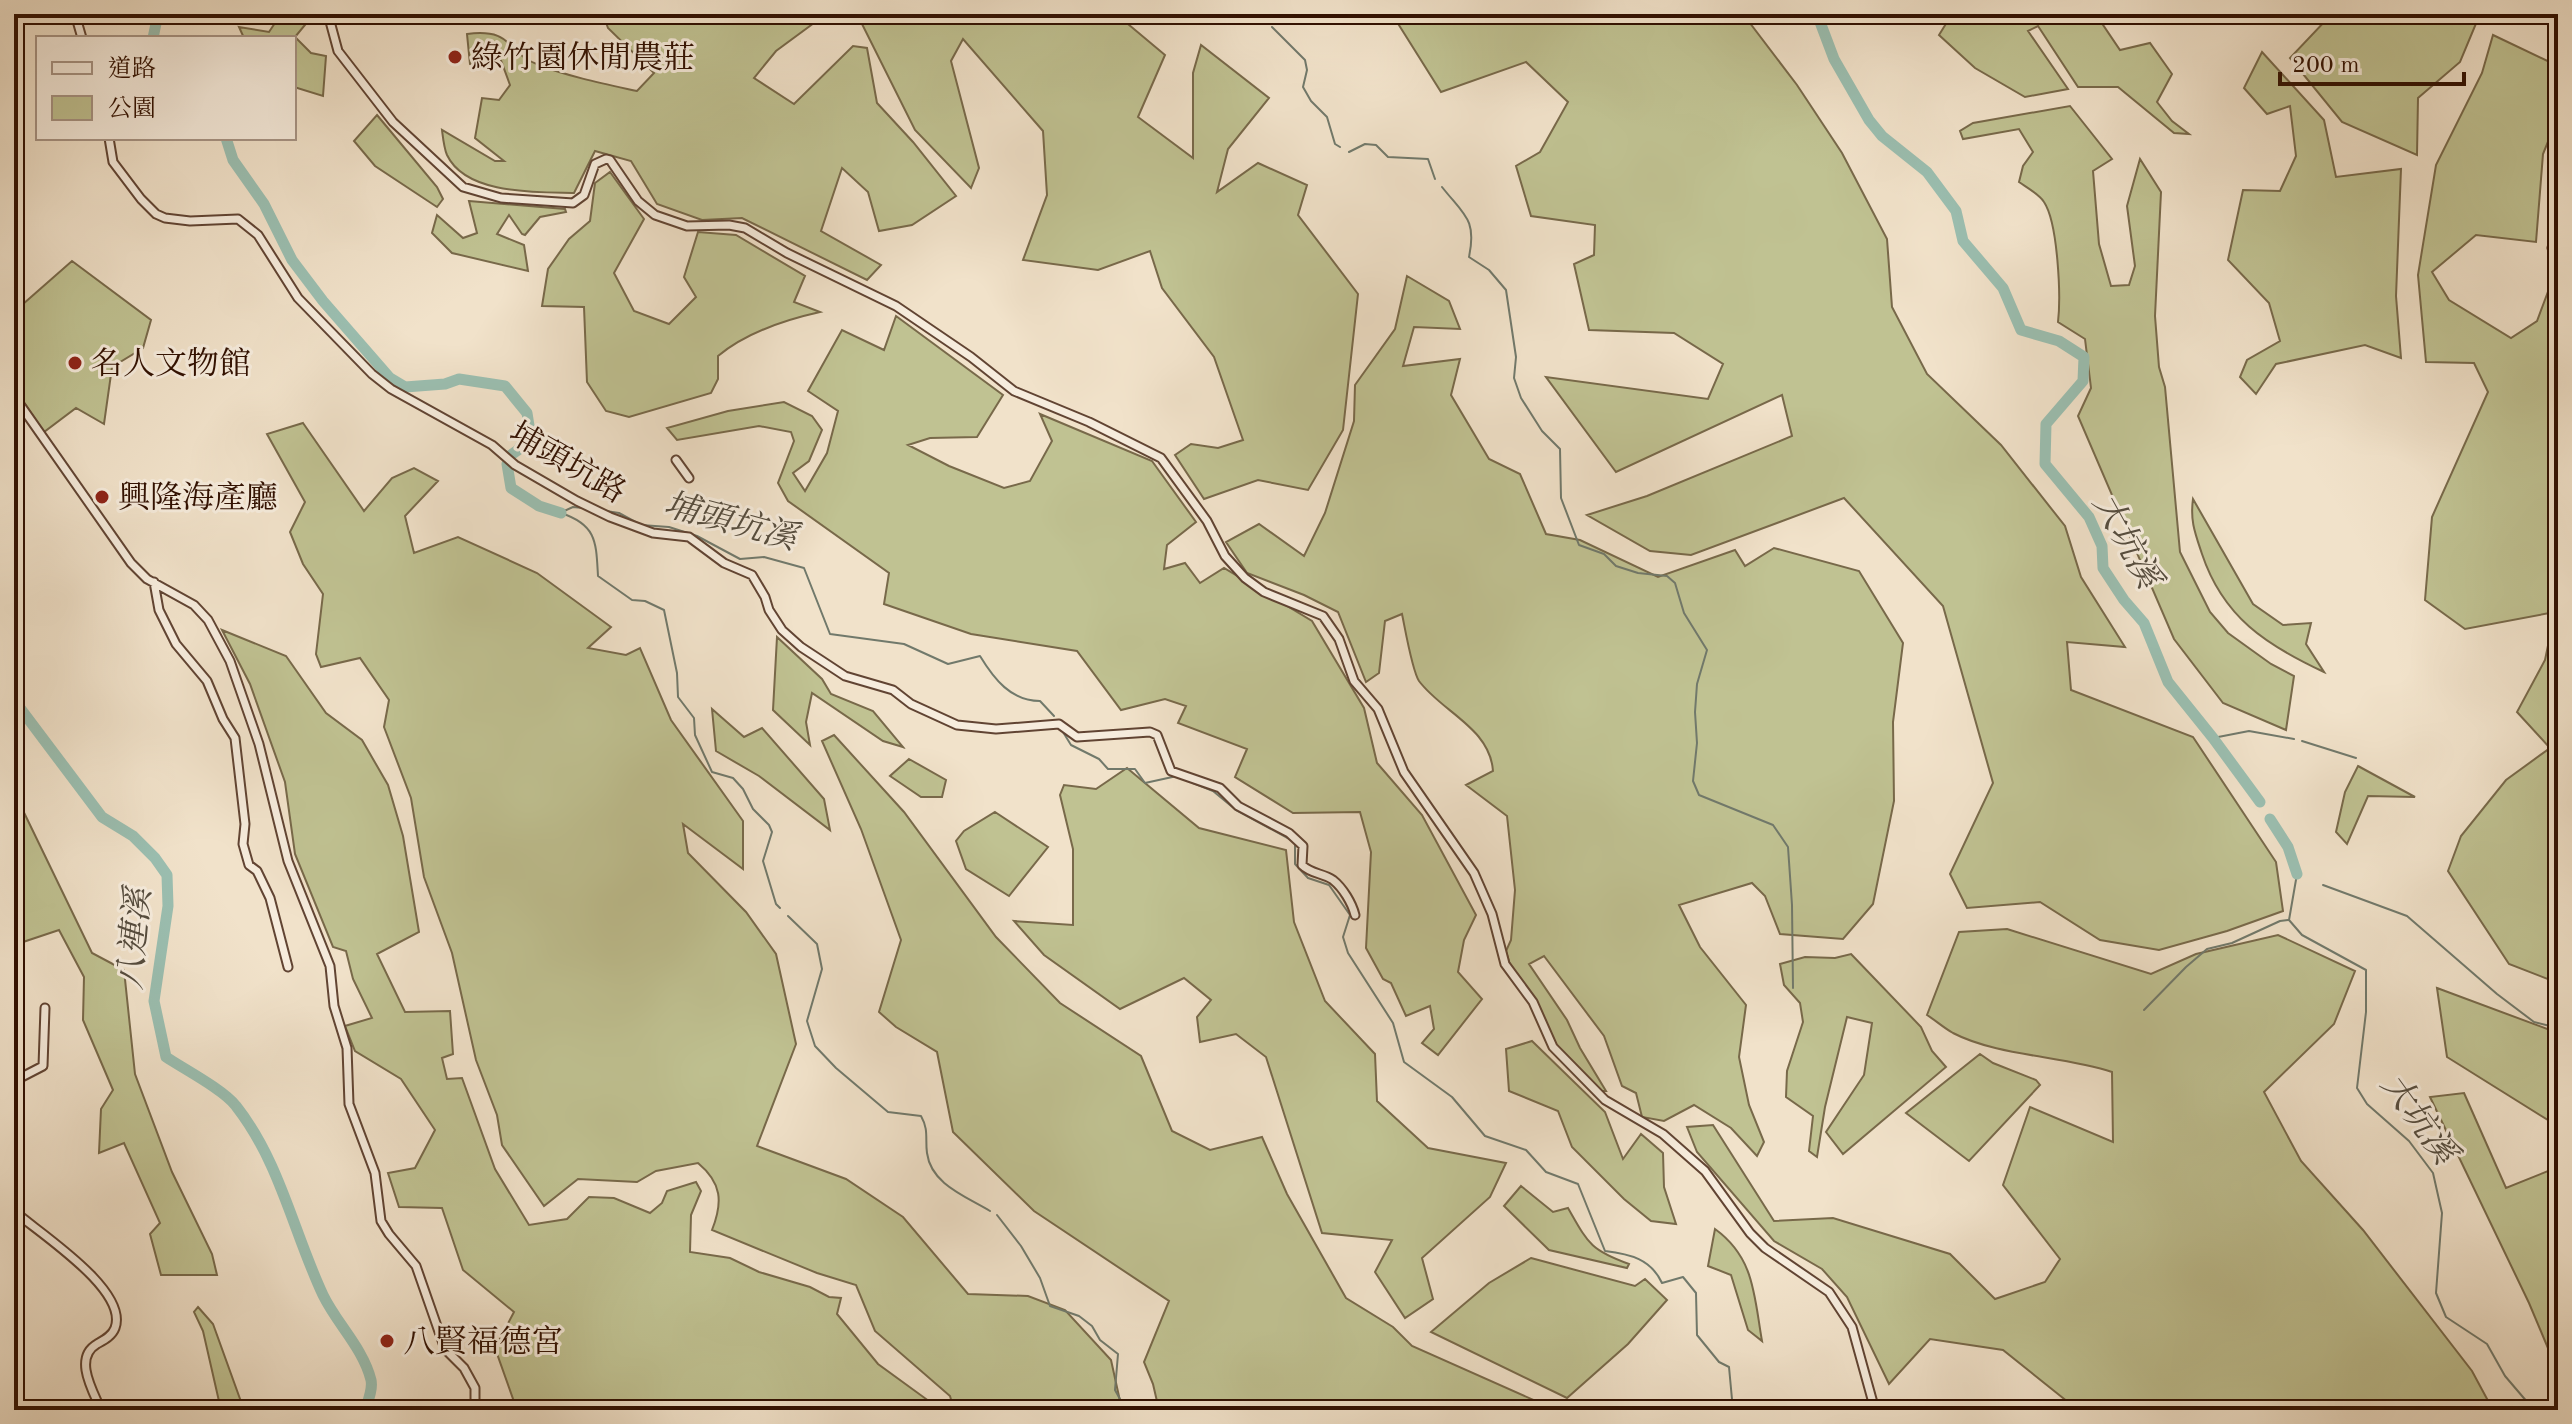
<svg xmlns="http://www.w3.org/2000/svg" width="2572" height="1424" font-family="'Old Standard TT','Noto Serif TC',serif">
  <rect width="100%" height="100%" fill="#f1e2ca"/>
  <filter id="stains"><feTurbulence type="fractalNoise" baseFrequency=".0025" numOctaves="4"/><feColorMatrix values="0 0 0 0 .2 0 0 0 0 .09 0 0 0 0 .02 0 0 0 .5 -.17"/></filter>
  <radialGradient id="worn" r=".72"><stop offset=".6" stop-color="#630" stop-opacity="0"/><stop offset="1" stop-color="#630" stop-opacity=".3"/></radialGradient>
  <path fill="#c0c292" stroke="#78694a" stroke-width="2" d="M281 14H314L295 37 311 53 326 56 323 96 294 87V38H244L239 27 269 32Z
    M603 14H818V20L776 51 754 78 794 104 853 46 867 48 877 103 913 142 956 196 912 225 879 231 868 192 842 168 821 231 881 265 867 280 742 218 702 220 657 204 631 161 595 151 574 193C537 192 466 195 447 155 444 148 443 138 442 130L495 161H504L475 138 482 98 499 100 510 85 496 47 483 68 470 64 467 34C515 28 505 53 539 65 570 77 605 84 637 91L654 73 608 28Z
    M857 14H1116L1165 55 1138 117 1193 158V73L1201 45 1269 98 1228 149 1217 192 1258 163 1307 185 1298 215 1358 294 1343 430 1308 490 1258 480 1204 499 1175 455 1191 444 1218 448 1243 440 1214 357 1162 288 1150 251 1098 270 1023 260 1047 195 1043 131 963 39 951 61 979 168 971 188 915 130Z
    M1392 14H1743L1797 85 1842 153 1887 239 1892 307 1927 374 2001 445 2065 526 2081 577 2125 647 2067 642 2071 690 2193 737 2276 862 2283 911 2227 931 2159 950 2100 940 2040 902 1967 908 1950 874 1993 783 1943 606 1844 498 1691 555 1650 551 1587 515 1647 496 1792 436 1782 395 1616 472 1546 377 1708 399 1723 364 1674 333 1589 330 1574 264 1594 255 1595 225 1531 216 1516 166 1540 152 1568 102 1526 62 1441 92Z
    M1952 14H2092L2099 19 2120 50 2150 43 2172 74 2157 102 2172 121 2189 134 2174 133 2118 87H2078L2038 26 2028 31 2068 89 2025 97 1975 68 1939 35Z
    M2321 14H2480L2460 62 2418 98 2417 155 2342 122 2290 58 2328 18Z
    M2493 35 2558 66V117L2543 154 2536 242 2476 235 2432 272 2449 300 2511 338 2537 321 2552 281H2558V983L2509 964 2448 871 2461 836 2506 780 2550 748 2517 712 2545 660 2555 612 2465 629 2425 600 2432 517 2488 392 2474 363 2426 362 2418 275 2436 165 2482 73Z
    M2262 52 2324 120 2336 177 2401 169 2396 296 2401 358 2365 345 2276 364 2256 394 2240 377 2247 360 2280 341 2269 303 2228 260 2243 190 2280 191 2296 156 2290 106 2267 114 2244 88Z
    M2070 106 2112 159 2093 171 2099 244 2111 286 2129 285 2135 266 2127 206 2140 159 2161 192 2155 316 2159 367 2165 387 2180 552 2210 612 2228 633 2271 664 2294 676 2286 730 2223 703 2174 639 2078 416 2091 388 2085 339 2058 322C2061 296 2058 223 2044 202 2039 194 2026 187 2019 182L2023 166 2033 152 2019 129 1963 139 1960 131 1973 123Z
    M377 115 437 187 443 199 437 207 375 166 354 141Z
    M610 172 644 219 614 273 634 311 669 324 696 297 684 277 698 232 736 235 805 276 794 302 820 312C784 320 747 332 718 356V379L711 393 629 417 606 411 587 382 584 307 542 306 548 269 569 239 590 221 595 183Z
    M469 201 565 209 566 212 540 217 525 235 522 234 509 215 497 234 524 245 528 271 452 253 432 233 437 215 463 238 477 233Z
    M72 261 151 320 143 348 112 367 104 424 76 408 44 432 14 388V312Z
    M1407 276 1449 301 1460 329 1414 327 1403 366 1460 359 1451 395 1489 459 1520 474 1546 534 1580 540 1658 577 1735 550 1745 566 1774 548 1859 571 1903 643 1893 722 1894 801 1873 904 1843 939 1780 934 1765 896 1752 883 1679 905 1700 947 1746 1005 1739 1057 1749 1105 1764 1142 1757 1156 1731 1128 1694 1105 1664 1121 1642 1117 1636 1093 1622 1086 1604 1036 1544 956 1529 964 1567 1020 1580 1048 1606 1091H1602L1550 1044 1531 1000 1510 965 1506 951 1511 940 1515 890 1507 816 1466 785 1493 771C1490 728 1442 712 1419 681 1412 670 1405 628 1402 614L1385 621 1379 673 1366 682 1338 612 1304 595 1247 573 1226 542 1259 524 1304 556 1325 513 1354 421 1355 385 1395 329Z
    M896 316 1003 395 977 437 930 438 908 445 949 466 1004 488 1030 481 1052 441 1040 414 1152 461 1196 522 1167 545 1164 569 1185 563 1200 583 1224 568 1312 621 1364 708 1377 763 1422 815 1476 915 1464 940 1458 972 1482 999 1438 1055 1422 1043 1434 1029 1430 1006 1406 1016 1391 983 1383 979 1366 948 1371 852 1360 812 1293 813 1235 777 1247 749 1178 723 1186 706 1165 699 1121 710 1077 651 971 634 884 604 889 573 788 501 778 483 794 441 791 432 759 426 677 440 667 428 728 411 784 402 812 416 822 430 809 461 793 473 805 491 827 453 838 411 808 391 842 330 884 350Z
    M303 423 364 511 392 478 414 468 438 481 405 516 414 553 458 537 537 573 611 627 588 648 626 655 640 648 671 720 743 821V869L683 824 688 853 746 912 776 954 796 1044 757 1146 846 1179 903 1217 968 1294 1028 1296 1065 1310 1111 1360 1122 1410H954L950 1396 875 1331 856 1285 817 1273 712 1230C723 1202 722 1183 698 1163L656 1171 637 1182 578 1179 544 1206 502 1145 497 1115 476 1060 452 953 424 877 411 798 384 727 389 700 360 658 321 667 316 654 323 594 303 564 290 532 305 502 267 434Z
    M2193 499 2253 604 2283 625 2311 623 2306 644 2324 672C2266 645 2223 617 2202 554 2195 533 2190 521 2193 499Z
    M222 630 286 656 326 713 362 740 388 785 403 836 419 932 377 954 405 1012 450 1011 453 1054 442 1058 447 1079 462 1078 495 1169 529 1225 567 1219 589 1197 614 1198 650 1213 662 1203 667 1191 696 1182 701 1191 691 1215 690 1252 730 1258 759 1272 810 1287 829 1297 841 1298 837 1314 878 1364 933 1404 935 1410H517L495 1348 514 1312 463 1270 442 1208 399 1207 388 1173 415 1168 435 1130 401 1079 355 1051 345 1026 372 1018 353 979 346 951 333 947 295 854 285 782 250 684Z
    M777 637 822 679 831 694 873 711 903 747 883 741 812 693 806 722 810 745 773 710Z
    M712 709 744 737 762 728 824 799 830 830 759 776 716 751Z
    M834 735 904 812 996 937 1060 1003 1141 1056 1172 1131 1210 1150 1262 1137 1287 1194 1346 1298 1393 1327 1412 1346 1556 1410H1159L1153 1384 1144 1362 1169 1301 1034 1211 953 1132 937 1052 896 1027 879 1012 901 940 861 829 822 741Z
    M909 759 946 780 942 797H921L890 776Z
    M2358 766 2415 797 2368 796 2347 844 2336 832 2345 792Z
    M1127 768 1199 828 1286 850 1294 922 1325 1001 1375 1054 1377 1101 1428 1148 1506 1163 1490 1197 1422 1258 1433 1299 1405 1318 1375 1272 1392 1240 1322 1233 1266 1057 1236 1034 1200 1042 1197 1017 1211 1000 1184 978 1120 1009 1044 955 1014 921 1073 925V849L1060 795 1064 785 1096 789Z
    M16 796 92 953 124 970 135 1074 172 1172 212 1254 217 1275H161L150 1234 160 1223 124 1143 99 1153 101 1109 113 1090 83 1020 84 977 59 930 14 945V797Z
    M995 812 1048 847 1009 896 966 869 956 841 964 831Z
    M2007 929 2151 974 2196 954 2278 935 2355 971 2334 1024 2264 1092 2301 1161 2363 1230 2472 1371 2493 1410H2078L2003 1350 1930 1339 1889 1384 1847 1297 1822 1269 1774 1241 1697 1152 1687 1127 1713 1125 1774 1221 1833 1218 1950 1254 1995 1299 2045 1282 2060 1259 2003 1185 2030 1107 2113 1142 2112 1072C2064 1056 1997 1056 1953 1033 1944 1028 1935 1020 1927 1015L1959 932Z
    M1851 954 1921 1027 1932 1051 1946 1067 1843 1154 1826 1132 1864 1075 1872 1023 1847 1017 1825 1107 1817 1157 1809 1151 1813 1116 1786 1097 1787 1071 1803 1022 1800 1003 1784 985 1780 964 1805 957 1835 958Z
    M2437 988 2558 1033V1153L2551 1122 2447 1057Z
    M1532 1041 1605 1112 1623 1159 1641 1134 1663 1153 1664 1187 1676 1224 1651 1221 1624 1199 1572 1147 1558 1111 1509 1091 1506 1049Z
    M1980 1054 1993 1063 2036 1080 2040 1085 1969 1161 1906 1113Z
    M2464 1093 2506 1188 2558 1167V1372L2529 1303 2430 1097Z
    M1521 1186 1553 1212 1568 1208C1588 1243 1590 1250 1629 1264L1627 1268 1549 1250 1504 1206Z
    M1715 1229C1755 1258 1754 1296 1762 1341L1748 1330 1731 1275 1708 1266Z
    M1531 1258 1635 1286 1645 1279 1667 1300 1628 1344 1567 1398 1431 1332 1489 1283Z
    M198 1307 213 1324 244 1410H221L203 1331 194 1312Z"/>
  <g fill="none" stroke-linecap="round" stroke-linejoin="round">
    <path stroke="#71796b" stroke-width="2" d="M1258 14 1265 20
      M1272 27 1305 60 1307 70 1303 87 1311 101 1327 117 1335 144 1340 147
      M1349 152 1365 144 1376 145 1388 157 1428 159 1435 179
      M1442 187C1464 215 1477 219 1469 257L1489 270 1506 290 1516 357 1514 378 1521 398 1542 431 1560 449 1561 498 1579 545 1604 554 1616 566 1638 573 1667 576 1675 583 1684 613 1707 650 1697 684 1695 712 1697 743 1693 781 1699 795 1773 825 1788 847 1792 905 1793 988
      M606 511 619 513 641 525 669 527 697 536 740 559 764 557 804 568 830 634 904 644 948 664 980 656C994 679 1011 701 1040 701L1054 716
      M562 512 573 507 583 508
      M561 513C597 525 596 542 598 576L632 600 645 601 664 610 677 673 678 697 694 718 695 735 712 772 733 778 743 789 753 809 769 825 772 832 763 861 776 904 780 908
      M1063 732 1071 745 1099 759 1108 769H1135L1145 783 1177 776
      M2213 738 2249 731 2294 739
      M2302 741 2356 758
      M1193 783 1213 791 1236 810 1295 842V864L1308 878 1329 885 1350 915 1343 937 1348 953 1393 1023 1404 1062 1452 1097 1485 1136 1526 1150 1546 1172 1578 1184 1605 1251C1630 1254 1651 1259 1662 1283L1683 1277 1696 1293 1697 1335 1719 1362 1729 1367 1733 1410
      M2297 874 2289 920 2302 935 2366 970V1012L2357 1088 2367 1104 2409 1141 2433 1173 2442 1213 2436 1293 2446 1317 2487 1344 2505 1376 2534 1410
      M2323 885 2407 916 2497 994 2534 1022 2558 1028
      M788 916 817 944 822 969 807 1021 815 1046 836 1068 888 1112 921 1116C929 1130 925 1139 927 1153 931 1184 965 1196 990 1211
      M2144 1010 2186 967 2207 949 2232 943 2280 921 2288 920
      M997 1215 1021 1246 1040 1278 1050 1306 1079 1316 1092 1326 1100 1340 1118 1354 1115 1390 1126 1410"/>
    <path stroke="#9bbfb1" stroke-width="11" d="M1817 14 1834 59 1869 120 1882 136 1927 172 1956 211 1963 241 2003 288 2021 330 2059 341 2084 357 2083 381 2046 424 2045 464 2089 517 2102 546 2103 568 2124 600 2144 623 2168 682 2213 738 2260 802
      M153 38 158 14
      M226 138 233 160 264 204 292 260 323 301 390 378 405 387 445 384 459 379 505 386 527 413 530 432 518 450 508 457
      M507 464 511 488 539 506 561 513
      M14 700 102 817 133 836 155 858 167 875 168 906 154 1001 166 1057C184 1069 224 1090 236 1106 280 1162 293 1231 323 1295 337 1324 363 1348 371 1380 373 1389 368 1401 365 1410
      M2270 819 2288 847 2297 874"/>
    <defs>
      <path id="minor" d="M75 14 82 38
        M328 14 338 51 393 122 463 187 501 198 573 203 584 195 595 164 606 159 610 160 638 201 655 215 687 226 729 225 745 228 787 253 896 306 971 357 1014 391 1089 422 1161 458 1207 521 1225 556 1245 578 1264 592 1323 616 1339 639 1354 681 1378 709 1404 772 1474 873 1492 914 1505 964 1533 1002 1553 1047 1605 1100 1663 1134 1705 1171 1750 1233 1765 1248 1829 1292 1852 1327 1875 1410
        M109 138 113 162 141 199 156 214 165 218 190 221 238 219 258 235 298 298 372 374 391 389 492 445 515 465 577 501 610 517 653 533 689 537 724 563 752 575 765 597 769 610 782 630 801 647 845 676 893 690 911 704 957 725 996 729 1059 724 1077 737 1150 732 1157 735 1171 771 1220 788 1238 806 1289 833 1303 846 1302 865C1311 874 1323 873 1333 880 1343 888 1352 903 1355 915
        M2558 167 2555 174 2558 197
        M2558 229 2552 248 2558 252
        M14 396 131 563 147 579 194 605 208 620 230 661 259 744 288 861 330 966 334 1006 347 1048 349 1104 375 1173 381 1221 389 1234 416 1266 445 1349 464 1368 475 1388V1410
        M676 460 689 478
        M154 582 159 610 176 644 207 681 223 719 235 738 245 824 243 844 249 865 257 871 270 898 288 967
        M14 1081 43 1066 45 1008
        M14 1211C39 1233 129 1290 115 1328 112 1336 104 1340 97 1344 73 1358 93 1391 101 1410"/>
    </defs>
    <use href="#minor" stroke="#614433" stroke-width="11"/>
    <use href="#minor" stroke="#f6ecdd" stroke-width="7"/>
  </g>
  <g fill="#8f2418" stroke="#f6ecdd" stroke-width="3">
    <circle cx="455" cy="57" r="8"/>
    <circle cx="75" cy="363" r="8"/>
    <circle cx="102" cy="497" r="8"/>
    <circle cx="387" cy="1341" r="8"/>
  </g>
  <g text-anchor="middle" stroke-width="6" stroke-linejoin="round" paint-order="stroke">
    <g font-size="32" fill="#311001" stroke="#f6ecdd" text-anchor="start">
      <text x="471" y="68">綠竹園休閒農莊</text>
      <text x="91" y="374">名人文物館</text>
      <text x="118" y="508">興隆海產廳</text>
      <text x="403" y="1352">八賢福德宮</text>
    </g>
    <g font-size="32" fill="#311001" stroke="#f6ecdd">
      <text transform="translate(568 462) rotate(30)" y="11">埔頭坑路</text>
    </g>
    <g font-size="34" font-style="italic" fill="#564d3f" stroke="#f6ecdd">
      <text transform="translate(731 520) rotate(15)" y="12">埔頭坑溪</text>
      <text transform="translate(2128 540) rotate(61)" y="12">大坑溪</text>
      <text transform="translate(133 939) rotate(-85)" y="12">八連溪</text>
      <text transform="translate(2420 1118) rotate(54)" y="12">大坑溪</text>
    </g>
  </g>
  <rect width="2572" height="1424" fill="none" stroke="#f1e2ca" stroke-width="48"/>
  <rect x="16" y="16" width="2540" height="1392" fill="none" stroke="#311001" stroke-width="4"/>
  <rect x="24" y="24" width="2524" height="1376" fill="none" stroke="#311001" stroke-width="2"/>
  <rect x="36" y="36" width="260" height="104" fill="#f6ecdd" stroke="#a79485" stroke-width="2"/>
  <rect x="52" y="62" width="40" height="12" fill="#f6ecdd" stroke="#a79485" stroke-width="2"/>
  <text x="108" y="76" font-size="24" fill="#311001">道路</text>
  <rect x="52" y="96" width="40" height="24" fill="#c0c292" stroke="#a79485" stroke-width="2"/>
  <text x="108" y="116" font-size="24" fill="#311001">公園</text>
  <path d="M2280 72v12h184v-12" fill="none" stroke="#311001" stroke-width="4"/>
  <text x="2292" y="72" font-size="24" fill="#311001" stroke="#f6ecdd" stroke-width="6" paint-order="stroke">200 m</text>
  <rect width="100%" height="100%" filter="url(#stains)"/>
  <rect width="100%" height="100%" fill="url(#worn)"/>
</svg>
